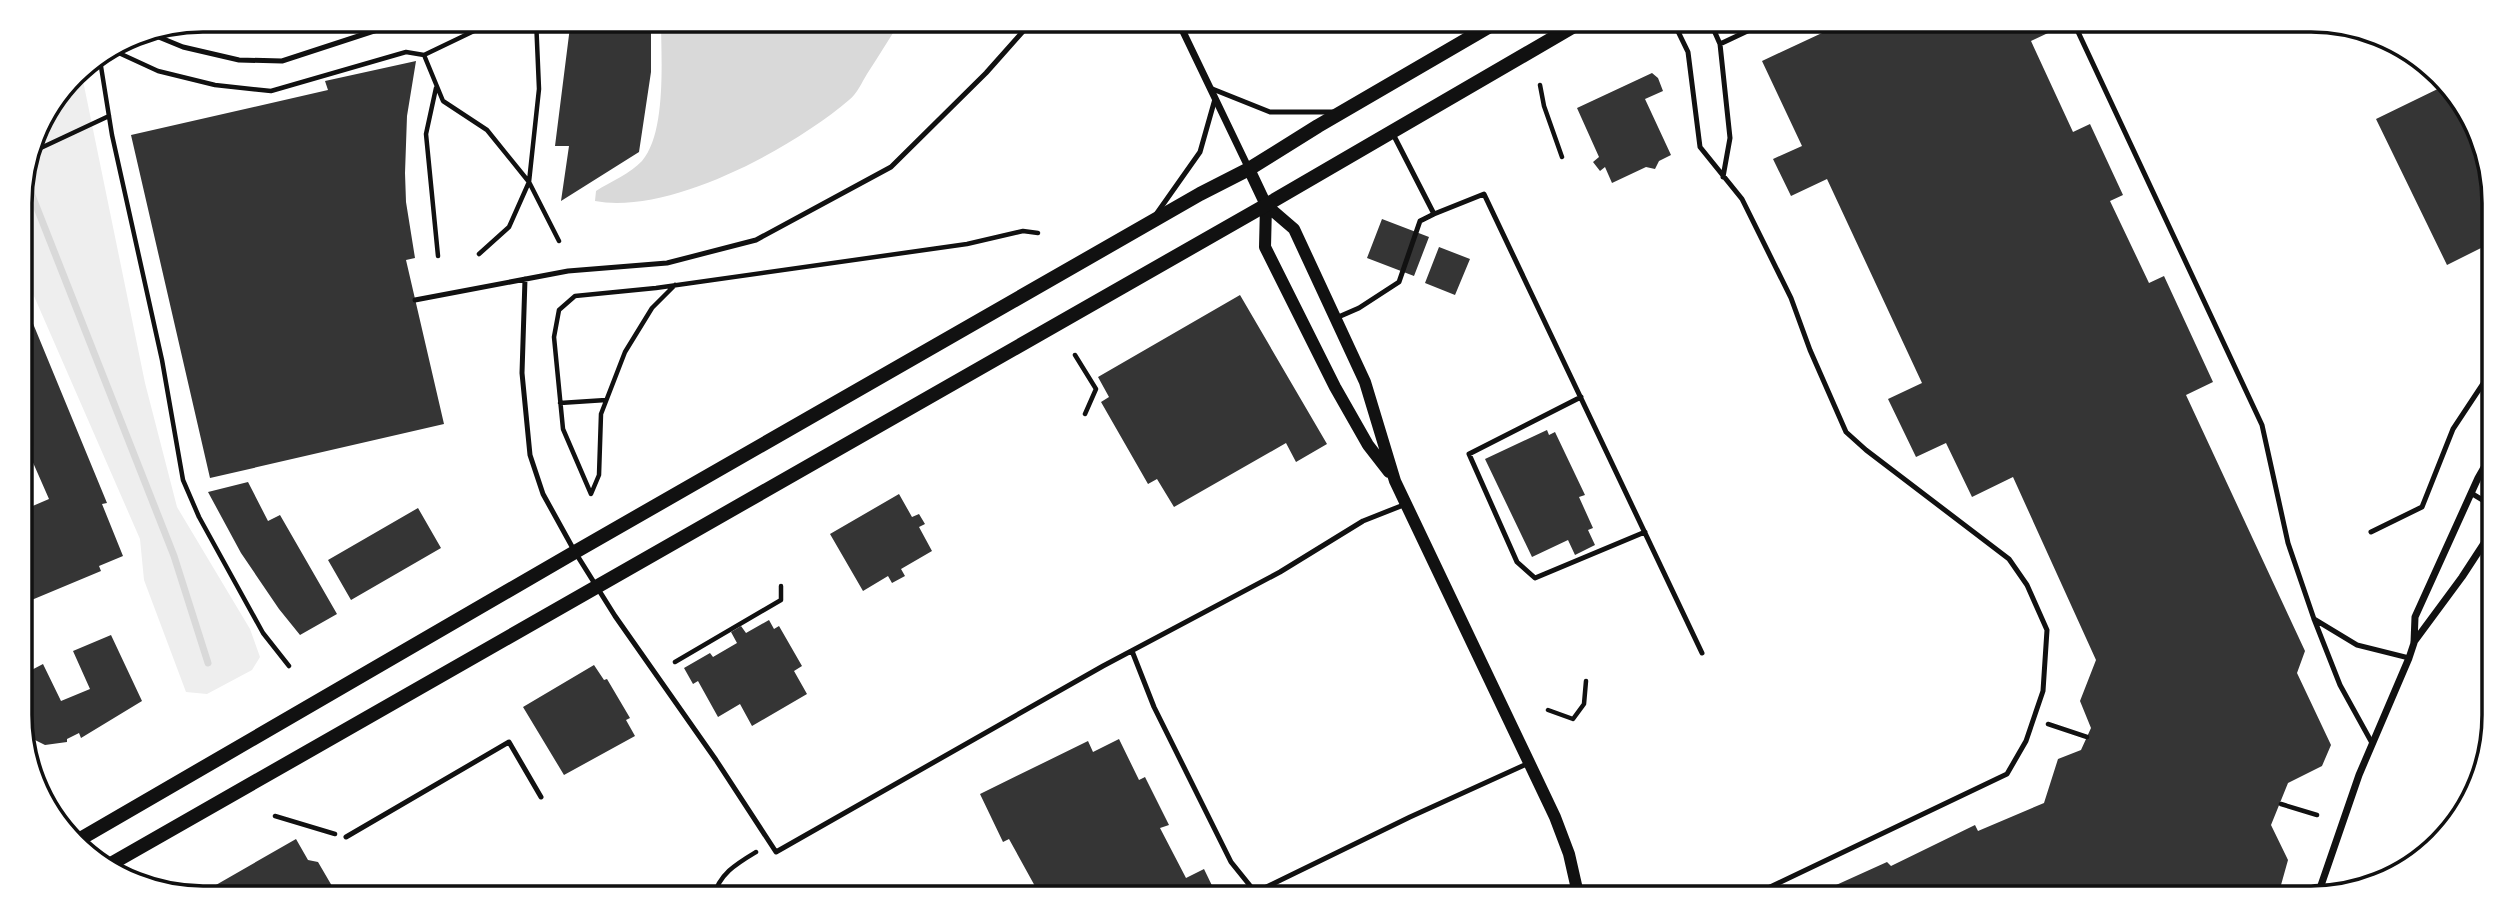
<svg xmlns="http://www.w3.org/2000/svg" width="2514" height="917" font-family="'Asap Condensed',sans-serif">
  <rect width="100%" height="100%" fill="#fff"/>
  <path fill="#eee" d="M80 66 145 383 177 507 250 629 260 657 252 670 207 694 186 692 144 580 140 539 20 264V190L38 122Z"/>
  <path fill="#d9d9d9" d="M661 19H902C890 37 879 56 867 74 862 82 857 94 849 100 793 148 670 215 595 201L596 191C610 182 631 173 642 161 667 132 661 57 661 19Z"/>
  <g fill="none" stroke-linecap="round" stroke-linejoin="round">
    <path stroke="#d9d9d9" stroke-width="7" d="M24 175 174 556 208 663"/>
  </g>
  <path fill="#353535" d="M571 19H651V72L639 152 561 201 569 146H555Z
    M1852 19H2042L2048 33 2031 41 2073 132 2090 124 2123 195 2110 201 2149 283 2164 276 2213 382 2186 395 2305 651 2297 673 2331 745 2322 766 2288 783 2271 825 2288 860 2281 885 2257 897H1814V895L1887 862 1891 866 1975 825 1978 831 2044 803 2058 759 2081 750 2091 728 2080 701 2096 660 2013 477 1972 497 1946 443 1916 457 1888 399 1922 383 1827 179 1791 196 1773 159 1802 146 1762 61Z
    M416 61 407 116 405 173 406 202 415 258 406 260 444 424 210 478 131 135 328 90 325 81Z
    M1652 73 1658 78 1663 91 1645 99 1671 155 1659 161 1655 169 1646 167 1612 183 1605 167 1600 171 1593 162 1599 157 1577 108Z
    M2450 83 2493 178V242L2447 265 2376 119Z
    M1382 219 1429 237 1414 276 1367 258Z
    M1439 247 1470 259 1455 295 1425 283Z
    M2493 289 2494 314 2483 295Z
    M20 292 107 503 102 504 123 556 99 566 101 571 22 604V546L30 542 21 521V511L49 499 31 458 21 462Z
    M1240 295 1327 444 1296 462 1286 443 1174 507 1157 479 1148 484 1101 402 1109 397 1098 377Z
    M2494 327V338L2486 342 2481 333Z
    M1547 430 1549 435 1555 432 1585 495 1579 497 1593 528 1588 530 1595 545 1575 555 1568 540 1532 557 1485 459Z
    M248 482 268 521 280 515 337 614 300 635 279 609 241 553 208 492Z
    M899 494 912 517 919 514 925 524 919 527 932 551 901 569 905 576 892 583 888 576 863 591 830 534Z
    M418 508 441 548 351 600 328 560Z
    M769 620 774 629 779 626 802 666 794 671 807 694 752 726 740 704 718 717 698 681 693 684 684 668 710 653 713 657 737 643 731 632 741 626 746 633Z
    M111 635 142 701 81 738 79 733 67 739V742L45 745 25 735 23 730 22 675 43 664 61 701 90 689 73 651Z
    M594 665 604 680 607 679 630 718 626 720 635 736 564 775 523 707Z
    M1119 739 1139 780 1145 777 1169 825 1160 828 1186 878 1204 869 1218 898H1038L1034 889 1036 888 1009 839 1003 842 980 794 1088 741 1093 752Z
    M296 839 308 860 318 862 339 898 195 897Z"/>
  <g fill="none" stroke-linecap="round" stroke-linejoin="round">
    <path stroke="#111" stroke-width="4.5" d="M1413 23V19
      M108 48 158 71 215 85 271 91 406 52 424 55 443 101 487 130 529 182 559 241
      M99 54 112 135 162 360 183 480 199 517 263 633 289 666
      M424 55 499 19
      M1540 85 1544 106 1562 157
      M436 88 426 134 438 256
      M30 153 109 116
      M479 254 509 227 529 182 539 89 536 19
      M675 285 652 308 625 352 601 414 599 475 591 494 563 429 554 337 559 310 575 296 656 288 967 244 1023 231 1038 233
      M1075 355 1096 389 1085 414
      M560 403 606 400
      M675 662 781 600V586
      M1548 710 1573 719 1584 704 1586 681
      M2048 724 2087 737
      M2281 804 2317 815
      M275 816 335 834
      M713 898C719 874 736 864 756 852"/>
    <path stroke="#111" stroke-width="5" d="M1672 19 1688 52 1700 147 1742 199 1791 298 1810 350 1846 432 1866 450 2009 559 2027 585 2047 630 2043 691 2026 741 2007 774 1749 897
      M1709 19 1720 44 1730 138 1723 177
      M2072 19 2262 425 2288 543 2314 619 2340 685 2372 743
      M144 31 183 47 239 60 282 61 377 30 398 19
      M1720 44 1773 19
      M1210 88 1270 112H1334
      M1393 134 1434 214 1484 194 1702 653
      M1157 213 1200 152 1215 99
      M525 279 522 373 530 455 543 494 575 552 615 616 716 760 776 852 1103 666 1280 572 1363 521 1406 504
      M415 300 568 271 667 263 756 240 891 167 986 73 1034 19
      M1336 318 1359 308 1399 282 1420 221 1434 214
      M1581 397 1469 454 1517 562 1535 578 1645 532
      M2471 493 2494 507
      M2371 532 2422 507 2453 429 2494 367
      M2314 619 2357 645 2409 658
      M1132 651 1154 707 1231 862 1260 898
      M346 837 509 742 541 797
      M1256 892 1410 817 1529 763"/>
    <path stroke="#111" stroke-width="7" d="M1177 19 1249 169
      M2414 642 2462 577 2494 528
      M2317 897 2359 775 2409 658 2414 643 2415 617 2478 478 2494 450"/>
    <path stroke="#111" stroke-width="12" d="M1249 169 1266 205 1294 229 1365 382 1395 481 1555 817 1569 854 1579 898
      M1266 205 1265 247 1335 387 1368 445 1389 472"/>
    <path stroke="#111" stroke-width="14" d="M75 842 575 552 1200 194 1249 169 1318 126 1502 19
      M109 865 1266 205 1586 19"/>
  </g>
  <path d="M0 0H2514V917H0ZM203 32H2311A171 171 0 0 1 2482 203V715A171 171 0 0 1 2311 886H203A171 171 0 0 1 32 715V203A171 171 0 0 1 203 32Z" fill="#fff" fill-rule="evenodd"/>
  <path fill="none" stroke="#111" stroke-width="3.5" d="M203 32H2311A171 171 0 0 1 2482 203V715A171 171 0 0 1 2311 886H203A171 171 0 0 1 32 715V203A171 171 0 0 1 203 32Z"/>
</svg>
